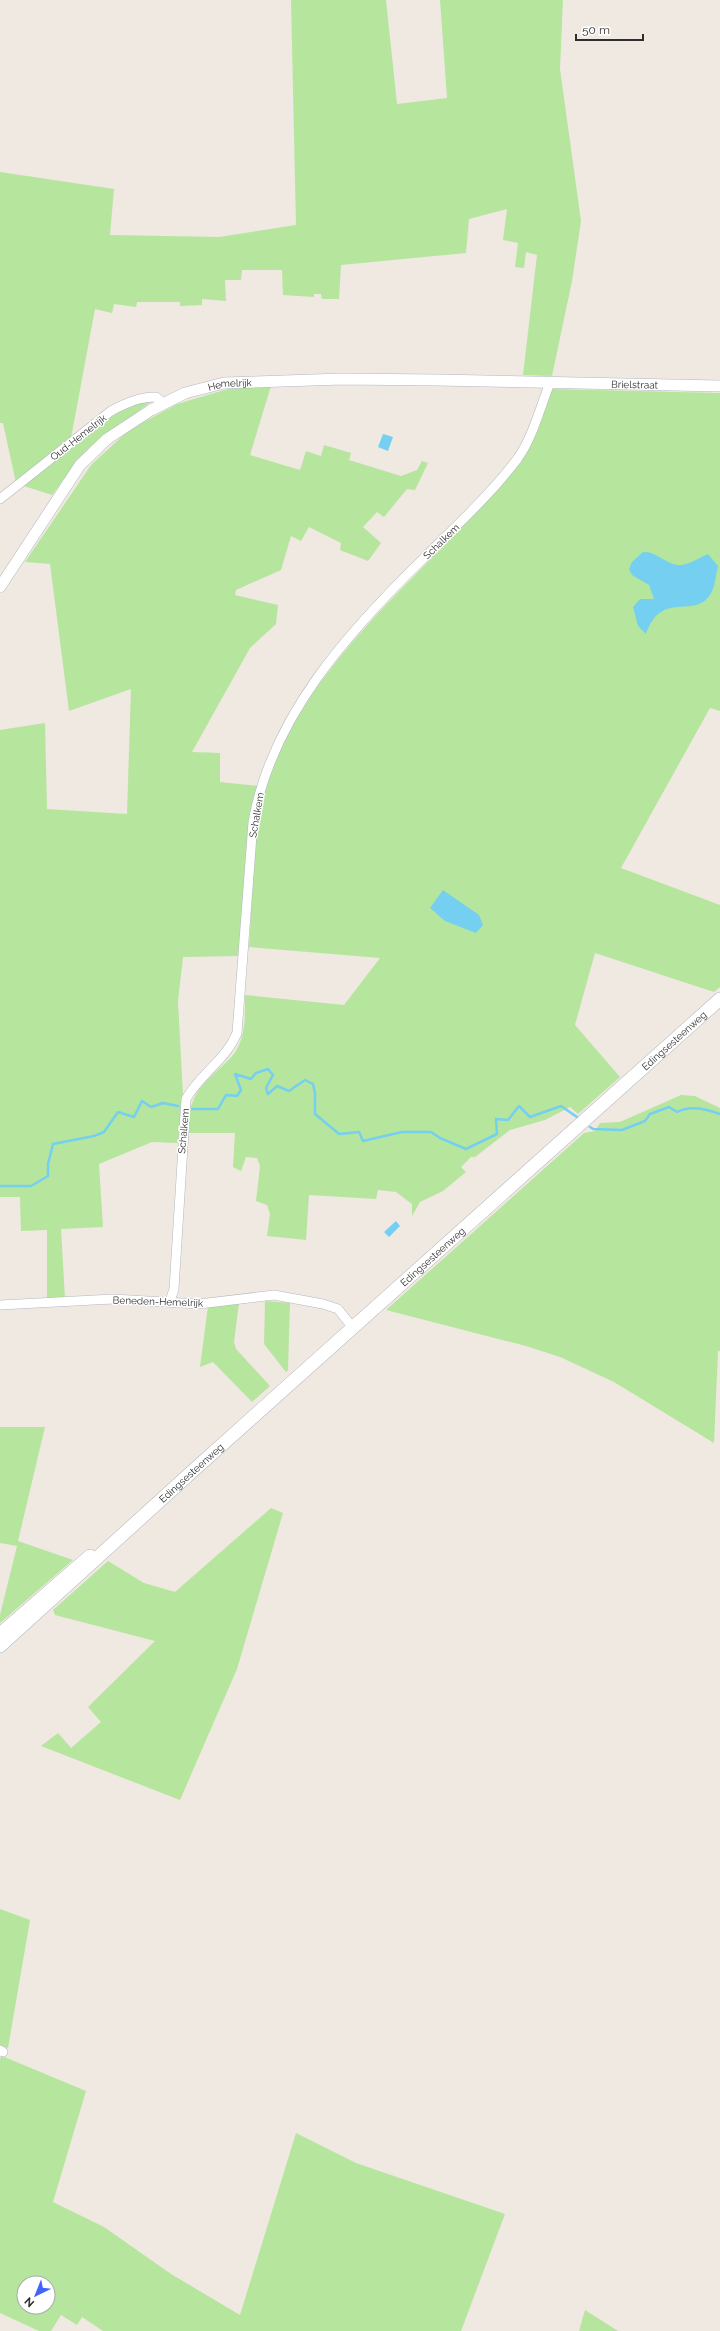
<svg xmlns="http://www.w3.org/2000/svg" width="720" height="2331" font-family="Raleway,sans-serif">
  <rect width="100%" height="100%" fill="#efe9e1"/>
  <path fill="#b6e59e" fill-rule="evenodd" d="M291 0H386L397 104 447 98 440 0H563L560 69 581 221 572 281 552 376 523 375 537 255 526 252 524 268 515 267 518 243 503 240 507 209 469 219 466 253 341 265 339 299H322L321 294H314V297L283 295 282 270H242L241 280H225L226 301 202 299V305L180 306V302H137L136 307 114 304 112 313 95 309 71 438 16 483 3 423H0V172L114 189 110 235 219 237 296 225Z
    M271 386 250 455 300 470 306 451 321 456 324 445 351 453 349 460 401 476 417 470 422 461 428 463 415 490 407 489 384 517 377 512 363 527 381 543 368 561 340 550 341 543 309 527 301 541 291 536 281 570 236 590 235 595 278 605 276 624 250 648 192 752 220 753V782L259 786 240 956 183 957 178 1001 183 1096 178 1143 152 1142 99 1164 103 1227 61 1229 65 1299 47 1298V1230L21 1231 20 1197H0V730L45 723 47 809 127 814 131 689 69 711 50 564 25 562 91 465 129 430 177 404 228 389Z
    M552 389 720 393V711L710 708 621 868 720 905V987L714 992 595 953 575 1025 620 1077 578 1114 570 1107 545 1120 510 1130 475 1157H471L461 1167 466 1172 443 1191 420 1202 412 1216V1204L396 1192 378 1190 376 1199 309 1195 306 1240 267 1236 270 1214 267 1205 256 1201 260 1166 257 1158 246 1157 241 1171 233 1167 235 1133H186C190 1102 194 1091 218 1070 225 1063 234 1056 238 1047 246 1031 245 1013 245 995L344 1005 380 958 249 947C253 896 251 831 267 784 315 646 435 571 519 461 531 446 544 408 552 389Z
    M143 400 152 401 90 447 75 464 52 495 24 486C61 454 98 420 143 400Z
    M681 1095 695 1096 720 1108V1351H718L714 1443 614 1382 560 1357 526 1346 386 1310 584 1133 595 1131 600 1123 620 1122Z
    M265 1301 290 1303 288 1370 286 1372 264 1344Z
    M239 1303 234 1342 236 1349 270 1386 252 1402 213 1362 200 1367 208 1306Z
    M0 1427H45L18 1541 73 1560 0 1623V1615L17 1546 0 1543Z
    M271 1508 283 1513 237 1669 180 1800 41 1746 58 1733 71 1748 101 1722 88 1707 155 1641 55 1615 53 1610 108 1561 144 1583 175 1592Z
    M0 1909 30 1920 8 2048 0 2045Z
    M2 2056 86 2091 53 2202 104 2227 171 2274 240 2315 296 2133 356 2163 505 2214 461 2331H103L82 2317 77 2325 61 2315 51 2331H39L0 2313V2059ZM24 2283H48V2307H24Z
    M585 2310 618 2331H579Z"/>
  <path fill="#75cff0" d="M383 434 393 437 388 451 378 447Z
    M643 552C657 551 667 566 682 565 690 564 701 557 708 554L718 566C716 574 715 588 710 595 693 620 662 589 646 634L638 626 633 607 640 599H654L649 585 632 575 629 569 632 562Z
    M443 890 479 915 483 925 476 933 445 921 430 908Z
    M396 1221 400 1226 389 1237 384 1232Z"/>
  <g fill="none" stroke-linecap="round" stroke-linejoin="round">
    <path stroke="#75cff0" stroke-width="2.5" d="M192 1109H218L226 1095 237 1096 241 1090 235 1074 251 1079 256 1073 268 1069 273 1075 266 1088 268 1094 277 1086 289 1091 305 1080 313 1084 315 1093V1114L339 1134 359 1132 363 1141 402 1132H431L440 1138 466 1149 497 1134 496 1119 508 1120 519 1106 530 1117 561 1106 577 1117
      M590 1127 593 1129 622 1130 645 1121 650 1114 669 1107 677 1112C690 1105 707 1109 720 1114
      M0 1186H31L48 1176V1164L53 1144 94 1136 104 1132 118 1112 134 1117 142 1101 151 1107 163 1103 178 1106"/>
    <defs>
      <path id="minor" d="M0 499 111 411C126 403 139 397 156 397L163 403
        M170 1301 174 1289 186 1099C200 1074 226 1060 237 1033L253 822C272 715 350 630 425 557 457 525 491 494 518 458 533 437 540 407 550 383
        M0 1305 113 1299 199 1304 274 1295 323 1304 338 1309 353 1328
        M0 2050 3 2052"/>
      <g id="tertiary">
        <path id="s1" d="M0 587 80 465 107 439 151 410 185 393 224 383 342 379 438 380 720 386"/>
      </g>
      <g id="secondary">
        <path d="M0 1634 90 1556"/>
        <path id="s2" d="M0 1646 196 1468 720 999"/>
      </g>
    </defs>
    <use href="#minor" stroke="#b4b7c1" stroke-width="10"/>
    <use href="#tertiary" stroke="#b4b7c1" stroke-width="12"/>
    <use href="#secondary" stroke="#b4b7c1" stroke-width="14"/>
    <use href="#minor" stroke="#fff" stroke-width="9"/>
    <use href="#tertiary" stroke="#fff" stroke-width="11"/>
    <use href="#secondary" stroke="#fff" stroke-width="13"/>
  </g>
  <g text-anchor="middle" stroke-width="3" stroke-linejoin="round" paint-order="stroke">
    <g font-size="10" fill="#2e2e2e" stroke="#fff">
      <text dy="4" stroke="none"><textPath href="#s1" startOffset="320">Hemelrijk</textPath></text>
      <text dy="4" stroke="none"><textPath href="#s1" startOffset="725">Brielstraat</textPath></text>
      <text transform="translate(78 437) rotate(-38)" y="4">Oud-Hemelrijk</text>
      <text transform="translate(441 541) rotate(-44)" y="4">Schalkem</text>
      <text transform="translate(256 815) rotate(-80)" y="4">Schalkem</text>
      <text dy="4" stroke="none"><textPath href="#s2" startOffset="906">Edingsesteenweg</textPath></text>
      <text transform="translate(183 1131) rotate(-85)" y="4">Schalkem</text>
      <text dy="4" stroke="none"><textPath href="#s2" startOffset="582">Edingsesteenweg</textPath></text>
      <text transform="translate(158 1301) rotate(2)" y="4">Beneden-Hemelrijk</text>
      <text dy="4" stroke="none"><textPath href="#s2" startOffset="258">Edingsesteenweg</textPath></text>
    </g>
  </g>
  <g transform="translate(36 2295) rotate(223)"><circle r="19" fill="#ffffff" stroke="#ababab"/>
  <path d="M0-3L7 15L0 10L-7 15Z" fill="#4264fb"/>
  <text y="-6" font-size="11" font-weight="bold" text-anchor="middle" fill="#2e2e2e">N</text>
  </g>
  <path d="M576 34v6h67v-6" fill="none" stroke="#2e2e2e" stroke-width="2"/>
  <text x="582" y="34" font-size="12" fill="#2e2e2e" stroke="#ffffff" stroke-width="3" paint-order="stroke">50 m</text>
</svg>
